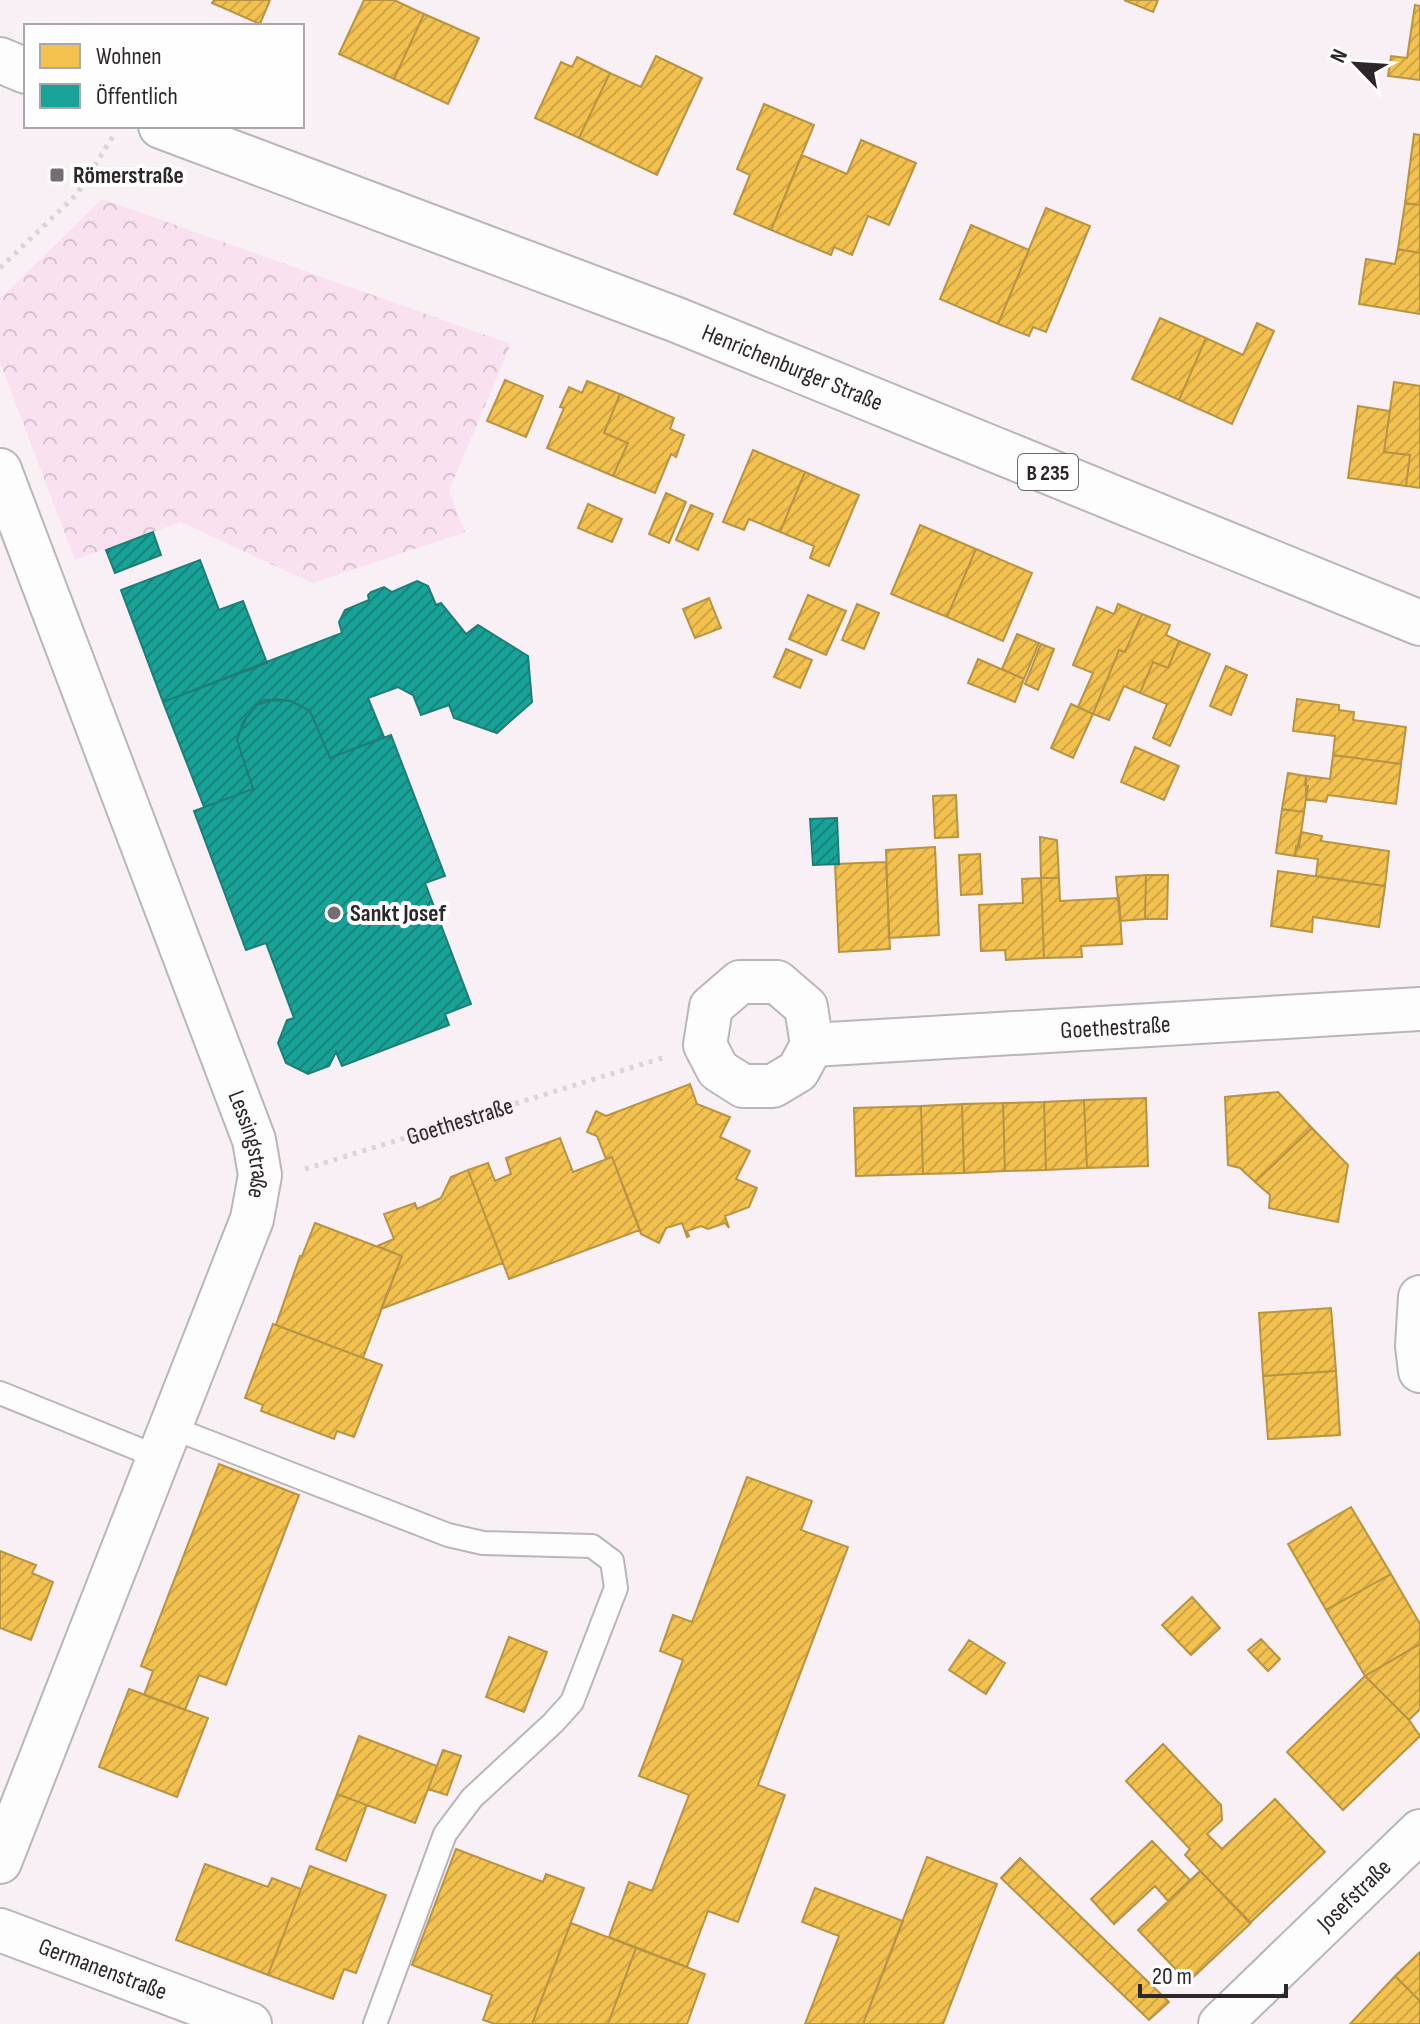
<svg xmlns="http://www.w3.org/2000/svg" width="1420" height="2024" font-family="'Sofia Sans Condensed',sans-serif">
  <defs>
    <pattern id="forest-crowns" width="20" height="18" patternUnits="userSpaceOnUse" patternTransform="scale(2)"><rect width="20" height="18" fill="#fae1ef"/><path d="M2 6a3 3 0 1 1 6 0M12 15a3 3 0 1 1 6 0" fill="none" stroke="#d7c1cd"/></pattern>
    <pattern id="homes-hatch" width="6" height="6" patternUnits="userSpaceOnUse" patternTransform="scale(2)"><rect width="6" height="6" fill="#f2c14e"/><path d="M-1 1l2-2M0 6l6-6M5 7l2-2" fill="none" stroke="#d0a644"/></pattern>
    <pattern id="public-hatch" width="6" height="6" patternUnits="userSpaceOnUse" patternTransform="scale(2)"><rect width="6" height="6" fill="#17a398"/><path d="M-1 1l2-2M0 6l6-6M5 7l2-2" fill="none" stroke="#15857c"/></pattern>
  </defs>
  <rect width="100%" height="100%" fill="#f8f0f4"/>
  <path fill="url(#forest-crowns)" d="M102 199 511 344 449 491 465 532 312 583 181 522 75 560 0 362V299Z"/>
  <path fill="url(#homes-hatch)" stroke="#b79344" stroke-width="2" d="M214 0H270L260 24 212 3Z
    M364 0H394L424 14 394 79 339 54Z
    M1124 0H1158L1153 12Z
    M1415 5 1420 6V80L1388 76 1391 56 1407 58Z
    M424 14 479 38 448 104 394 79Z
    M656 56 702 78 657 175 579 138 610 73 641 87Z
    M577 57 610 73 579 138 535 118 561 62 572 67Z
    M764 104 814 125 771 230 734 214 750 175 737 169Z
    M1414 134 1420 135V205L1405 203Z
    M861 140 916 163 889 225 868 216 852 255 834 247 831 255 771 230 802 155 847 174Z
    M1405 203 1420 205V253L1398 249Z
    M1046 208 1090 226 1046 332 1033 327 1029 336 998 324Z
    M971 225 1029 250 998 324 940 299Z
    M1398 249 1420 253V314L1359 304 1366 259 1395 264Z
    M1160 318 1206 338 1179 400 1132 379Z
    M1257 323 1274 331 1232 424 1179 400 1206 338 1243 355Z
    M505 380 543 396 526 437 487 421Z
    M587 381 620 394 604 433 628 443 613 476 547 448 564 408 560 407 569 387 582 393Z
    M1394 382 1420 386V488L1406 486 1410 455 1384 452Z
    M620 394 674 418 670 429 684 435 676 457 671 454 655 493 613 476 628 443 604 433Z
    M1358 406 1390 411 1384 452 1410 455 1406 486 1348 478Z
    M753 450 805 472 780 532 749 519 744 530 723 522Z
    M805 472 859 495 829 566 810 558 814 546 780 532Z
    M666 493 686 502 669 543 649 534Z
    M588 504 622 519 612 542 578 528Z
    M691 505 713 514 698 550 676 540Z
    M920 525 976 549 947 617 891 594Z
    M976 549 1032 573 1003 641 947 617Z
    M808 595 846 611 826 655 789 639Z
    M709 598 721 628 695 638 683 609Z
    M857 604 879 613 864 649 842 640Z
    M1118 604 1142 614 1125 652 1119 650 1093 714 1078 707 1093 673 1073 665 1097 607 1114 614Z
    M1142 614 1170 625 1166 635 1179 641 1168 668 1153 662 1140 693 1124 686 1109 720 1093 714 1119 650 1125 652Z
    M1017 634 1039 643 1024 679 1002 669Z
    M1179 641 1210 654 1170 746 1153 738 1167 704 1140 693 1153 662 1168 668Z
    M1041 644 1054 649 1038 690 1025 684Z
    M786 649 812 660 800 688 774 677Z
    M978 659 1024 679 1015 702 968 683Z
    M1226 666 1247 675 1231 715 1210 706Z
    M1297 699 1339 705V710L1354 712 1353 720 1406 727 1401 764 1333 755 1335 736 1293 731Z
    M1071 704 1093 714 1073 758 1051 748Z
    M1135 747 1179 766 1164 800 1121 782Z
    M1333 755 1401 764 1396 804 1328 795 1326 802 1306 799V776L1330 779Z
    M1288 773 1306 776 1305 785 1308 786 1304 812 1282 809Z
    M956 795 958 837 935 838 933 796Z
    M1282 809 1304 812 1299 847 1296 846 1295 856 1276 853Z
    M1301 832 1322 836 1321 841 1389 851 1385 886 1316 876 1318 859 1295 856Z
    M1040 837 1057 840 1059 878H1041Z
    M935 847 939 935 889 938 886 850Z
    M980 854 982 894 961 895 959 855Z
    M886 862 890 949 839 952 835 864Z
    M1278 871 1385 886 1379 927 1313 917 1312 932 1271 926Z
    M1146 875H1168L1167 919H1145Z
    M1146 875 1145 919 1120 921 1116 877Z
    M1041 878 1044 958 1006 960 1005 950 981 951 979 905 1023 903 1022 879Z
    M1041 878H1059L1060 901 1119 898 1122 944 1081 946 1082 957 1044 958Z
    M690 1084 697 1104 730 1117 720 1137 750 1151 736 1179 757 1188 749 1207 725 1216 729 1228 725 1223 708 1229 701 1226 687 1231 689 1236 687 1237 682 1223 666 1228 659 1243 641 1234 612 1157 606 1159 597 1136 587 1132 596 1111 606 1116Z
    M1278 1092 1312 1128 1255 1182 1240 1168 1228 1165 1225 1097Z
    M1146 1098 1148 1166 1087 1168 1084 1100Z
    M1084 1100 1087 1168 1046 1170 1044 1102Z
    M1044 1102 1046 1170 1005 1171 1003 1103Z
    M1003 1103 1005 1171 964 1173 962 1104Z
    M962 1104 964 1173 923 1174 921 1106Z
    M921 1106 923 1174 856 1176 854 1108Z
    M1312 1128 1348 1165 1338 1222 1269 1208 1270 1195 1255 1182Z
    M560 1138 573 1172 612 1157 640 1230 509 1279 468 1170 488 1163 495 1181 511 1174 506 1158Z
    M468 1170 503 1263 381 1309 402 1256 377 1246 394 1239 384 1214 415 1203 417 1209 441 1198 451 1177Z
    M315 1223 402 1256 363 1358 276 1325 300 1256H302Z
    M1331 1308 1336 1371 1263 1376 1259 1313Z
    M273 1324 382 1365 354 1437 337 1431 334 1439 261 1411 263 1405 245 1398Z
    M1336 1371 1340 1435 1268 1439 1263 1376Z
    M219 1464 299 1495 226 1685 199 1675 185 1710 144 1695 153 1671 141 1666Z
    M747 1477 812 1501 801 1530 848 1547 758 1785 785 1795 738 1922 708 1911 687 1967 609 1937 629 1882 652 1891 689 1795 639 1776 683 1660 660 1651 673 1615 692 1622Z
    M1351 1507 1391 1574 1326 1610 1288 1544Z
    M0 1551 36 1565 32 1573 53 1582 31 1640 0 1628Z
    M1391 1574 1420 1624V1644L1365 1676 1326 1610Z
    M1192 1597 1220 1628 1191 1655 1162 1625Z
    M509 1637 547 1652 524 1712 486 1697Z
    M1261 1639 1280 1659 1268 1671 1248 1650Z
    M969 1640 1005 1663 986 1694 949 1670Z
    M1420 1644V1709L1409 1720 1365 1676Z
    M1365 1676 1409 1720 1420 1736 1343 1810 1287 1752Z
    M129 1689 208 1718 177 1797 99 1767Z
    M359 1736 437 1766 415 1823 337 1794Z
    M1163 1744 1221 1805 1222 1820 1207 1834 1222 1849 1275 1799 1325 1852 1250 1923 1185 1855 1190 1849 1126 1781Z
    M443 1750 461 1756 447 1795 428 1789Z
    M337 1794 367 1805 346 1861 316 1849Z
    M1152 1841 1190 1880 1168 1901 1155 1886 1114 1924 1091 1899Z
    M456 1849 543 1882 546 1874 584 1888 532 2024H495L483 2020 492 1995 412 1965Z
    M927 1857 997 1884 943 2024H863Z
    M1020 1858 1169 2002 1149 2020 1001 1878Z
    M205 1864 268 1887 272 1878 301 1889 268 1975 176 1940Z
    M310 1866 386 1895 356 1973 344 1969 333 1999 268 1975Z
    M1200 1871 1251 1923 1188 1982 1138 1930Z
    M815 1888 903 1921 863 2024H805L839 1936 802 1922Z
    M571 1923 636 1948 608 2024H532Z
    M636 1948 705 1974 687 2024H608Z
    M1420 1952V2001L1395 1976Z
    M1395 1976 1420 2001V2024H1350Z"/>
  <path fill="url(#public-hatch)" stroke="#1e7e77" stroke-width="2" d="M153 532 161 555 115 573 106 550Z
    M200 560 219 610 243 601 267 663 163 702 121 590Z
    M417 581 428 586 436 605 441 603 466 634 478 625 528 656 532 702 497 733 454 718 449 705 421 715 413 695 398 687 368 698 384 737 330 758 310 711 291 701 264 700 257 705 246 718 237 740 253 789 204 807 163 702 342 633 339 622 345 610 369 600 368 595 371 592 384 587 392 592Z
    M274 699 291 701 310 711 330 758 391 735 445 876 425 883 471 1004 445 1014 449 1025 342 1066 336 1052 329 1066 308 1074 286 1063 278 1043 287 1020 294 1018 266 943 246 950 194 811 253 789 237 740 243 722 257 705Z
    M837 818 839 864 813 865 810 819Z"/>
  <g fill="none" stroke-linecap="round" stroke-linejoin="round">
    <defs>
      <path id="lane" d="M0 1393 158 1457
        M170 1427 448 1535 483 1543 592 1546 612 1561 616 1588 572 1702 553 1723 472 1798 445 1834 375 2024"/>
      <g id="street">
        <path id="s2" d="M0 470 254 1140 260 1175 252 1219 0 1862"/>
        <path d="M740 982H777L806 1007 812 1045 798 1071 773 1086H743L718 1070 705 1045 711 1007Z"/>
        <path id="s3" d="M812 1045 1420 1009"/>
        <path d="M1420 1297 1417 1346 1420 1371"/>
        <path id="s4" d="M0 1930 250 2024"/>
        <path id="s5" d="M1220 2024 1420 1831"/>
      </g>
      <g id="primary">
        <path d="M0 60 26 71"/>
        <path id="s6" d="M161 126 677 320 1420 623"/>
      </g>
    </defs>
    <use href="#lane" stroke="#bab5b8" stroke-width="26"/>
    <use href="#street" stroke="#bab5b8" stroke-width="46"/>
    <use href="#primary" stroke="#bab5b8" stroke-width="48"/>
    <g stroke="#d8d5d6" stroke-width="5" stroke-dasharray="4 6" stroke-linecap="butt">
      <path d="M0 268 77 194 115 133"/>
      <path id="s1" d="M305 1169 662 1058"/>
    </g>
    <use href="#lane" stroke="#fefdfd" stroke-width="22"/>
    <use href="#street" stroke="#fefdfd" stroke-width="42"/>
    <use href="#primary" stroke="#fefdfd" stroke-width="44"/>
  </g>
  <g fill="#746d71" stroke="#fefefe" stroke-width="3">
    <rect x="49" y="167" width="16" height="16" rx="4"/>
    <circle cx="334" cy="913" r="8"/>
  </g>
  <g text-anchor="middle" stroke-width="8" stroke-linejoin="round" paint-order="stroke">
    <rect fill="#fefefe" stroke="#6c686a" stroke-width="2" x="1018" y="454" width="60" height="36" rx="6"/>
    <g font-size="22" font-weight="bold" fill="#2d272b">
      <text x="1048" y="480">B 235</text>
    </g>
    <g font-size="24" font-weight="bold" fill="#2d272b" stroke="#fefefe" text-anchor="start">
      <text x="73" y="183">Römerstraße</text>
      <text x="350" y="921">Sankt Josef</text>
    </g>
    <g font-size="24" fill="#2d272b" stroke="#fefefe">
      <text dy="8" stroke="none"><textPath href="#s6" startOffset="676">Henrichenburger Straße</textPath></text>
      <text dy="8" stroke="none"><textPath href="#s3" startOffset="304">Goethestraße</textPath></text>
      <text dy="8" stroke="none"><textPath href="#s1" startOffset="162">Goethestraße</textPath></text>
      <text dy="8" stroke="none"><textPath href="#s2" startOffset="720">Lessingstraße</textPath></text>
      <text dy="8" stroke="none"><textPath href="#s5" startOffset="186">Josefstraße</textPath></text>
      <text dy="8" stroke="none"><textPath href="#s4" startOffset="110">Germanenstraße</textPath></text>
    </g>
  </g>
  <rect x="24" y="24" width="280" height="104" fill="#fefefe" stroke="#aaa8aa" stroke-width="2"/>
  <rect x="40" y="44" width="40" height="24" fill="#f2c14e" stroke="#aaa8aa" stroke-width="2"/>
  <text x="96" y="64" font-size="24" fill="#2d272b">Wohnen</text>
  <rect x="40" y="84" width="40" height="24" fill="#17a398" stroke="#aaa8aa" stroke-width="2"/>
  <text x="96" y="104" font-size="24" fill="#2d272b">Öffentlich</text>
  <g transform="translate(1356 64) rotate(295)" stroke="#fefefe" stroke-width="6" paint-order="stroke">
  <path d="M0-6L14 30L0 20L-14 30Z" fill="#2d272b"/>
  <text y="-12" font-size="22" font-weight="bold" text-anchor="middle" fill="#2d272b">N</text>
  </g>
  <path d="M1140 1984v12h146v-12" fill="none" stroke="#2d272b" stroke-width="4"/>
  <text x="1152" y="1984" font-size="24" fill="#2d272b" stroke="#fefefe" stroke-width="6" paint-order="stroke">20 m</text>
</svg>
